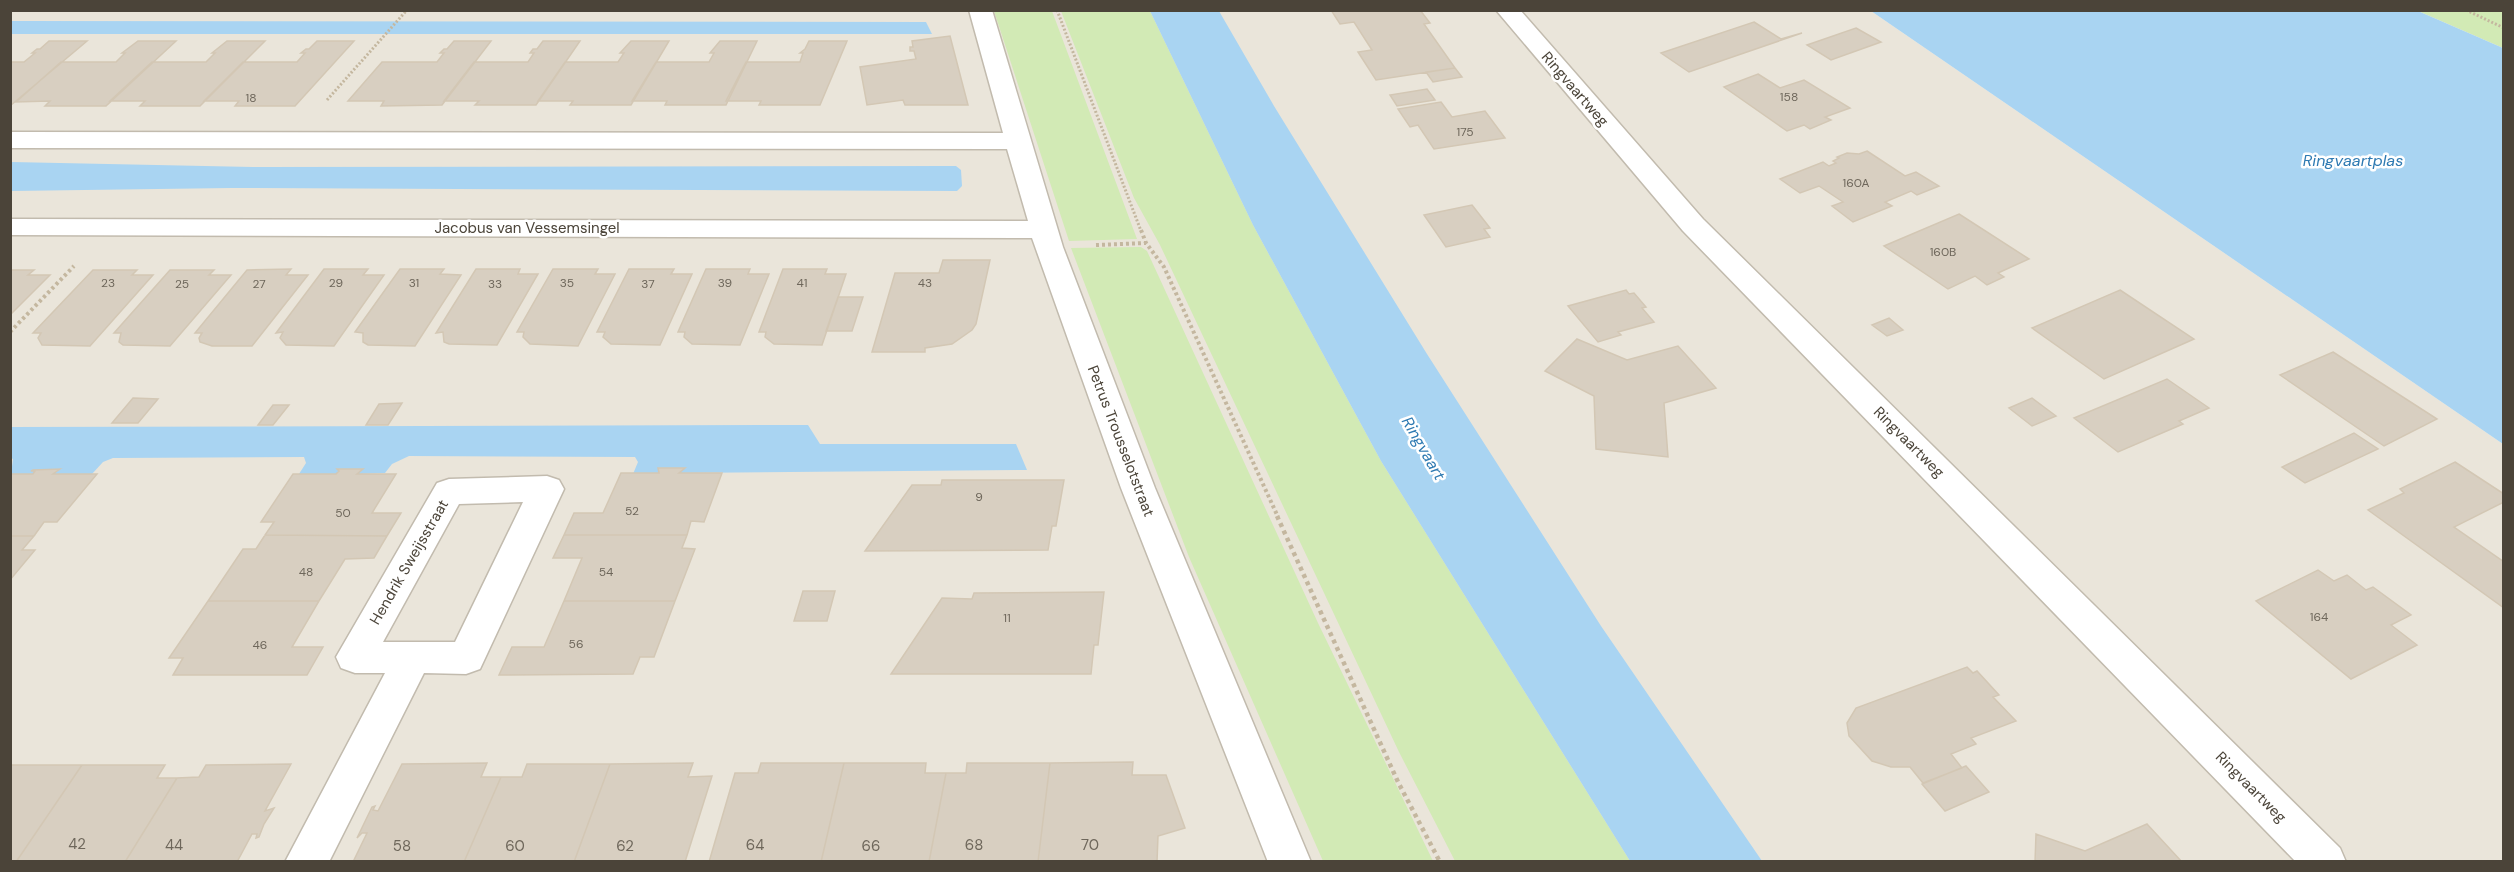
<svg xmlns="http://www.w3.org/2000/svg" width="2514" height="872" font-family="'DM Sans',sans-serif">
  <rect width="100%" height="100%" fill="#f6f3ec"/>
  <path fill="#eae5da" d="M10 11H1871L2503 444V861H11Z"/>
  <path fill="#d2eab5" d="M994 11H1052L1137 239 1069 241Z
    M1061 11H1150L1253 225 1381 461 1630 861H1455L1399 752 1160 245 1134 198Z
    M2418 11H2503V48Z
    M1141 247 1147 251 1318 623 1433 861H1323L1189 557 1071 248Z"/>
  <path fill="#a9d4f2" d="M1150 11H1219L1274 106 1427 354 1601 626 1762 861H1630L1381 461 1253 225Z
    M1871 11H2418L2503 48V444Z
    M11 21 926 22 932 34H11Z
    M11 162 253 167 956 166 961 170 962 186 957 191 231 188 11 191Z
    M808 425 820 444H1016L1027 470 679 473 684 468H658L659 473 633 474 638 462 635 457 409 456 392 464 385 473 357 474 363 469H337L339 471 336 474H299L306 463 304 457 113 458 103 462 92 474H53L59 470H33L35 471 33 474H11L13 459 11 458V427Z"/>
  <path fill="#d8cfc1" stroke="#d3c7b4" stroke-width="1.5" d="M1331 10H1420L1430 23 1424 24 1455 68 1376 80 1358 52 1372 50 1354 22 1340 24Z
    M1754 22 1781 39 1802 33 1689 72 1661 53Z
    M1856 28 1881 42 1831 60 1807 45Z
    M950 36 968 105H905L903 100 867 105 860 67 916 59 914 51H910V47H913L912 41Z
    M49 41H87L10 106V62H24L35 53H32L37 49H40Z
    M138 41H176L106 106H45L50 101 16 102 61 62H116L125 53H122Z
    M227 41H265L200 106H140L145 101H110L152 62H206L215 53H212Z
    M317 41H354L295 106H235L239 101H204L243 62H297L305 53H301L306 49H309Z
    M454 41H491L442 105 381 106 384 101H348L382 62H437L444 53H440L444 49H447Z
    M543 41H580L536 105H475L479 101H444L474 62H528L534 53H530L533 49H537Z
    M631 41H669L631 105H570L573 101H538L565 62H618L624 53H620Z
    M720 41H757L726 105H665L667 101H632L656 62H709L714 53H710Z
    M809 41H847L820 105H759L761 101H726L746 62H800L803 53H800L805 49Z
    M1455 68 1462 77 1433 82 1426 72Z
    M1758 74 1780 88 1804 80 1850 108 1825 117 1831 120 1810 129 1804 125 1787 131 1724 87Z
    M1427 89 1435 100 1397 106 1390 95Z
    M1441 102 1452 117 1485 111 1505 138 1434 149 1418 125 1410 127 1398 109Z
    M1867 151 1905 176 1916 172 1939 186 1917 195 1911 191 1885 202 1892 206 1853 222 1832 206 1843 202 1819 186 1800 193 1780 179 1823 162 1829 166 1836 163 1833 161 1839 158 1837 157 1847 153 1859 154Z
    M1472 205 1490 228 1484 229 1490 237 1446 247 1424 215Z
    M1959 214 2029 259 1998 273 2004 277 1987 285 1975 276 1948 289 1884 246Z
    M943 260H990L976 324 972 330 952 344 925 348V352H872L895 273H939Z
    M291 269 286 275H308L252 346H212L200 342 199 338 202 333H195L247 270Z
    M324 269H368L363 275H384L334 346 286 345 280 338 283 332 276 333Z
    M400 269H444L440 274 461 275 415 346 368 345 363 342V333L355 332Z
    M476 269H520L518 274H538L497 345 449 344 444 342 443 332 436 333Z
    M553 269H598L595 274H615L578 346 530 344 523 337 524 332H517Z
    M629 269H674L671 274H692L660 345 611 344 603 337 605 332H597Z
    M706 269H750L748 274H769L740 345 692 344 684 337 685 332H678Z
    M783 269H827L825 274H846L822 345 774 344 765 337 766 332H759Z
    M10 270H34L28 275H50L10 315Z
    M93 270H137L132 275H153L90 346 42 345 38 338 41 333H33Z
    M170 270H214L209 275H231L170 346 123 345 119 342 121 333H114Z
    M1626 290 1629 294 1634 293 1646 307 1642 308 1654 322 1618 332 1621 335 1598 342 1568 306Z
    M2120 290 2194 339 2104 379 2032 328Z
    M838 297H863L852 331H826Z
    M1889 318 1903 330 1887 336 1872 325Z
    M1577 339 1627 360 1678 346 1716 388 1664 403 1668 457 1596 449 1594 396 1545 371Z
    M2333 352 2437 419 2384 446 2280 375Z
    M2167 379 2209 408 2179 421 2183 424 2118 452 2074 418Z
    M133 398 158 399 138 423H112Z
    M2032 398 2056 416 2032 426 2009 408Z
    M402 403 388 425H366L379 404Z
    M273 405H289L273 425H258Z
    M2354 433 2378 449 2305 483 2282 467Z
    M2455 462 2504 494V502L2454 527 2504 562V608L2368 510 2404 493 2400 489Z
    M658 468H685L679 473H722L704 522 691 521 687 535H564L574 513H603L621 473H659Z
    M60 469 53 474H97L57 522H44L34 536H10V474H33L35 471H31L33 470Z
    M337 469H363L357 474H396L372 513H401L387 536 265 535 274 522H261L293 474H336L339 471Z
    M942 480H1064L1056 526H1052L1048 550 865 551 912 485H941Z
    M265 535 387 536 374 558 345 559 319 601H208L243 549H256Z
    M564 535H687L682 548 695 549 675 601H564L582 558H553Z
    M10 536H34L22 550H35L10 580Z
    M2318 570 2334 581 2347 575 2366 590 2373 587 2411 615 2391 625 2417 645 2351 679 2256 601Z
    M803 591H835L827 621H794Z
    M1104 592 1098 645H1094L1091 674H891L942 598 972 599 974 593Z
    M208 601H319L292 647H323L307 675H173L183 658H169Z
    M564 601H675L654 657H640L633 674 499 675 512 647H544Z
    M1967 667 1973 673 1977 671 1999 695 1993 697 2016 721 1971 738 1976 744 1951 754 1962 768 1923 783 1910 767H1891L1872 761 1849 736 1847 723 1856 708Z
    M1133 762 1132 775H1166L1185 828 1158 836 1157 862H1038L1050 763Z
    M487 763 481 777H501L464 862H353L367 833H362L357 838 372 807 375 806 373 810 378 811 402 764Z
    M693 763 688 777 712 776 685 862H574L610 764Z
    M761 763H844L821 862H709L735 773H758Z
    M844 763H926L925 773H946L929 862H821Z
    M967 763H1050L1038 862H929L946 773H966Z
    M291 764 265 811 274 808 264 824 259 837 256 838 257 834H252L237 862H125L177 778 199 777 206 765Z
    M527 764H610L574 862H464L501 777H522Z
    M10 765H82L16 862H10Z
    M82 765H165L157 778H177L125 862H16Z
    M1966 766 1989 792 1945 811 1922 784Z
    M2147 824 2182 862H2035L2036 834 2085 851Z"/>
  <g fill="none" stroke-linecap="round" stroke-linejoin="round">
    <defs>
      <path id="minor" d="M969 10H992L1063 247 1155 488 1311 862H1268L1121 488 1032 238 10 235V219L1028 221 1007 149 10 148V132L1003 133Z
        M1496 10H1520L1703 219 2340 848 2346 862H2296L1683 231Z
        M547 476 559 480 564 489 480 669 466 674 424 673 329 862H285L385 673H355L341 668 336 657 437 483 449 479ZM523 502 455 642H383L459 504Z"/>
    </defs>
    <use href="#minor" stroke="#c2bbae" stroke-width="3"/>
    <path stroke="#c4b79f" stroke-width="3" stroke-dasharray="2 2" stroke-linecap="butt" d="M1057 10 1141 231
      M2466 10 2504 28
      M327 100 407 10"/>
    <path stroke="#c4b79f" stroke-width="4" stroke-dasharray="3 3" stroke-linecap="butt" d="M1141 230 1146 243 1164 267 1278 517
      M1096 245 1146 243
      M10 332 74 266"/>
    <path stroke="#c4b79f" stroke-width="4.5" stroke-dasharray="4 4" stroke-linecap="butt" d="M1277 516 1398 782 1440 862"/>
    <use href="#minor" fill="#fff" fill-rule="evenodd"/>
  </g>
  <g text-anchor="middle" stroke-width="5" stroke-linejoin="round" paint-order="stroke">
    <g font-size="12" fill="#6e675b">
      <text x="1789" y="101">158</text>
      <text x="251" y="102">18</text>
      <text x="1465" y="136">175</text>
      <text x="1856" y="187">160A</text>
      <text x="1943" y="256">160B</text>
      <text x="108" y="287">23</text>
      <text x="336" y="287">29</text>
      <text x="414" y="287">31</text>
      <text x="567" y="287">35</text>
      <text x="725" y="287">39</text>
      <text x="802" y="287">41</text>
      <text x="925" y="287">43</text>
      <text x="182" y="288">25</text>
      <text x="259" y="288">27</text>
      <text x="495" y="288">33</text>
      <text x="648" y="288">37</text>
      <text x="979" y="501">9</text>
      <text x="632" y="515">52</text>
      <text x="343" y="517">50</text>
      <text x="306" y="576">48</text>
      <text x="606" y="576">54</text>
      <text x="2319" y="621">164</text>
      <text x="1007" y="622">11</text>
      <text x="576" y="648">56</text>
      <text x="260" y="649">46</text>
    </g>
    <g font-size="15" fill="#4b4439" stroke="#fff">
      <text transform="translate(1575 89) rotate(49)" y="5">Ringvaartweg</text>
      <text x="527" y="233">Jacobus van Vessemsingel</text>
      <text transform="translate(1121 441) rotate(69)" y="5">Petrus Trousselotstraat</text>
      <text transform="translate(1909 442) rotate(45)" y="5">Ringvaartweg</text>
      <text transform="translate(409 562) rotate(-60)" y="5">Hendrik Sweijsstraat</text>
      <text transform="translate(2251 787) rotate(45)" y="5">Ringvaartweg</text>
    </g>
    <g font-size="15" fill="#6e675b">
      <text x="77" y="849">42</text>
      <text x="174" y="850">44</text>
      <text x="755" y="850">64</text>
      <text x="974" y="850">68</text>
      <text x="1090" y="850">70</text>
      <text x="402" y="851">58</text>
      <text x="515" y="851">60</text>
      <text x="625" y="851">62</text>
      <text x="871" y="851">66</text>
    </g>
    <g font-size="16" font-style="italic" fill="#2e7ab2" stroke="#fff">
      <text x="2353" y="166">Ringvaartplas</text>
      <text transform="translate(1424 448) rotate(60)" y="6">Ringvaart</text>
    </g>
  </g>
  <rect width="2514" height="872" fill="none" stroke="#4b4439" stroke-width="24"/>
</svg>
